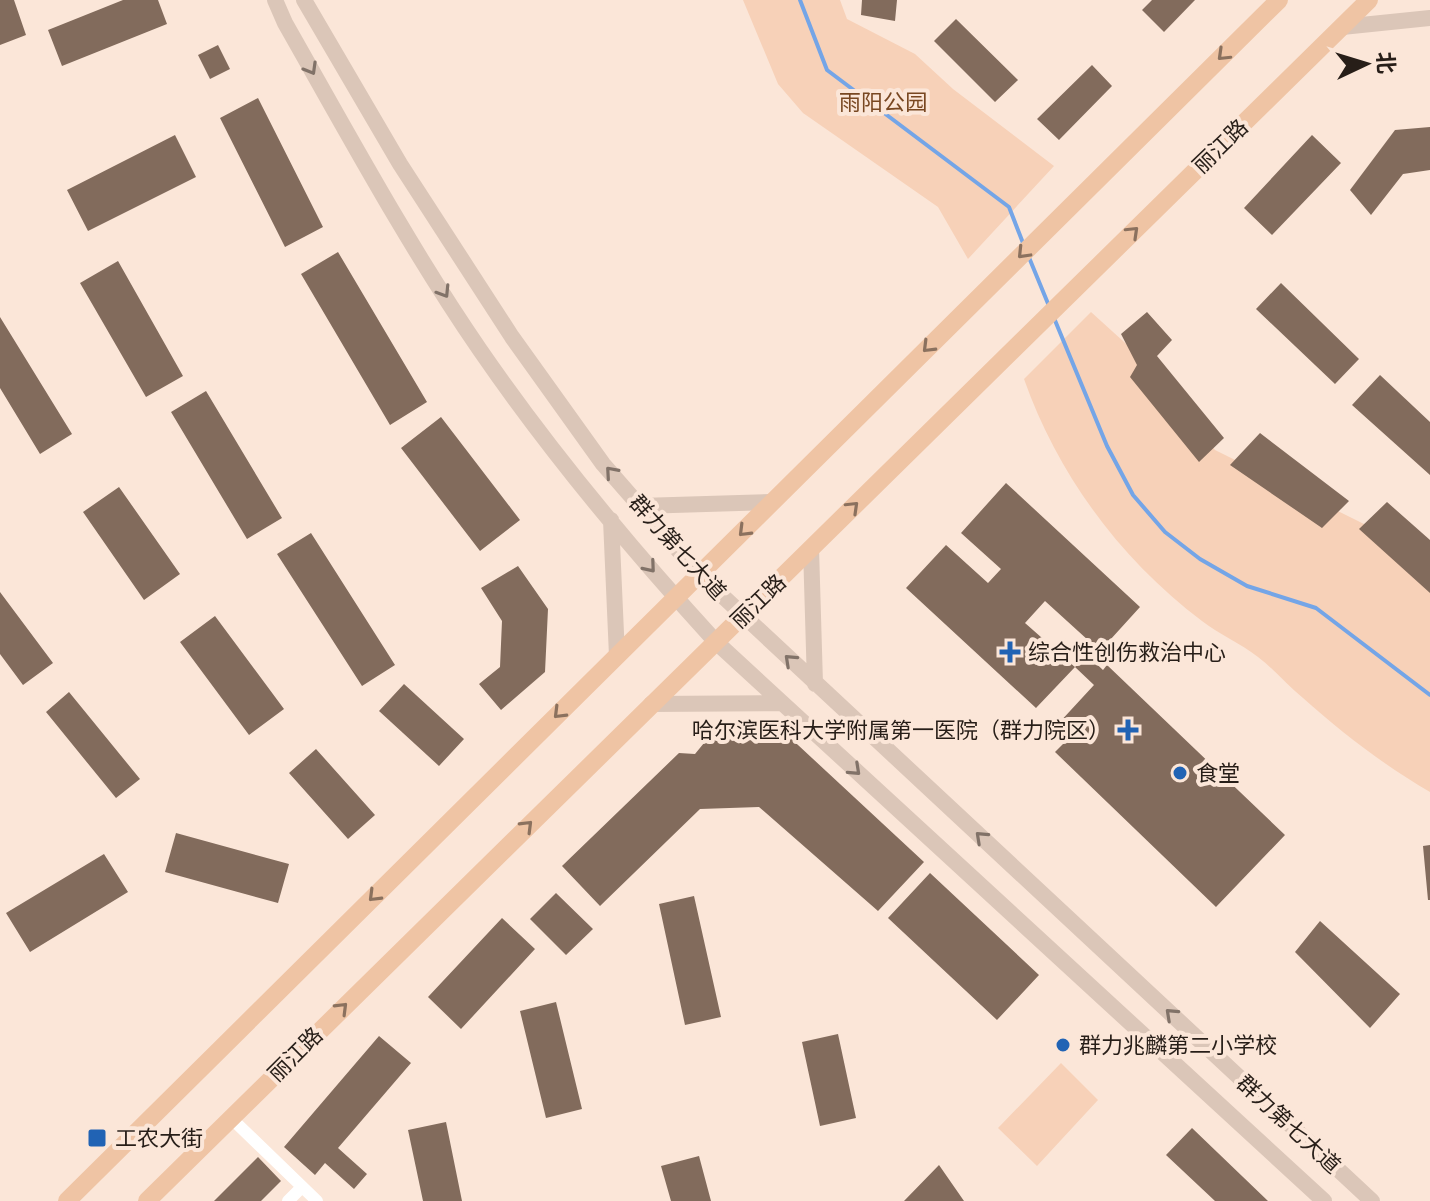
<svg xmlns="http://www.w3.org/2000/svg" width="1430" height="1201" font-family="'Noto Sans','Noto Sans SC',sans-serif">
  <rect width="100%" height="100%" fill="#fbe6d8"/>
  <path fill="#f7d1b8" d="M743 0H840L847 19 915 54 953 89 1054 166 968 259 938 207 803 113 778 84Z
    M1091 312 1134 351 1215 450 1366 525 1430 586V792C1385 766 1341 732 1303 698 1287 685 1274 669 1258 657 1240 643 1219 634 1202 621 1120 559 1058 475 1024 379Z
    M1061 1063 1098 1100 1037 1166 998 1128Z"/>
  <g fill="none" stroke-linecap="round" stroke-linejoin="round">
    <path stroke="#74a5e7" stroke-width="4" d="M800 0 827 70 1009 207 1023 243
      M1028 255 1049 306
      M1054 318 1107 446 1133 495 1165 532 1200 559 1247 586 1316 608 1430 695"/>
  </g>
  <path fill="#826b5c" d="M0 0H14L26 35 0 45Z
    M123 0H158L167 24 62 66 48 30Z
    M862 0H897L895 21 861 15Z
    M1152 0H1195L1164 32 1142 10Z
    M956 19 1018 80 995 102 934 41Z
    M218 45 230 69 210 79 198 55Z
    M1092 65 1112 86 1059 140 1037 119Z
    M258 98 323 227 285 247 220 118Z
    M1430 127V170L1403 174 1371 215 1350 190 1395 130Z
    M175 135 196 177 88 231 67 190Z
    M1312 135 1341 163 1272 235 1244 208Z
    M338 252 427 402 390 425 301 274Z
    M118 261 183 376 146 397 80 283Z
    M1281 283 1359 359 1335 384 1256 309Z
    M1147 312 1172 340 1157 356 1224 438 1199 462 1130 377 1137 365 1121 334Z
    M0 317 72 434 40 454 0 388Z
    M1380 375 1430 422V475L1352 405Z
    M206 391 282 518 247 539 171 412Z
    M441 417 520 520 480 551 401 448Z
    M1260 433 1349 501 1322 528 1230 465Z
    M1006 483 1140 607 1100 651 1045 601 1025 623 1075 667 1036 708 906 588 946 545 988 583 1001 569 961 533Z
    M119 487 180 574 144 600 83 512Z
    M1387 502 1430 540V593L1359 529Z
    M311 533 395 665 362 686 277 554Z
    M518 566 548 609 545 672 501 710 479 684 500 667 502 621 481 588Z
    M0 592 53 663 23 685 0 654Z
    M215 616 284 709 249 735 180 642Z
    M1087 655 1103 670 1107 665 1285 835 1216 907 1055 752 1071 736 1058 724 1094 685 1075 667Z
    M404 684 464 739 439 766 379 711Z
    M69 692 140 779 116 798 46 712Z
    M734 730 768 742 784 732 924 862 878 911 759 807 700 809 600 906 562 866 679 753 695 754 713 732Z
    M316 749 375 815 348 839 289 773Z
    M176 833 289 864 278 903 165 872Z
    M1430 845V900H1428L1423 846Z
    M104 854 128 892 30 952 6 913Z
    M930 873 1039 975 997 1020 888 918Z
    M556 893 593 929 566 955 530 919Z
    M694 896 721 1017 685 1025 659 904Z
    M502 918 535 949 461 1029 428 997Z
    M1320 921 1400 994 1370 1028 1295 952Z
    M556 1002 582 1109 546 1118 520 1011Z
    M838 1034 856 1118 820 1126 802 1042Z
    M379 1036 411 1063 338 1148 367 1174 354 1189 325 1163 315 1175 284 1147Z
    M446 1122 462 1201H423L408 1130Z
    M1192 1128 1268 1201H1215L1166 1155Z
    M699 1156 711 1201H671L661 1166Z
    M258 1157 281 1181 261 1201H214Z
    M939 1165 964 1201H904Z"/>
  <g fill="none" stroke-linecap="round" stroke-linejoin="round">
    <path stroke="#fff" stroke-width="12" d="M231 1118 317 1201
      M288 1201 302 1187"/>
    <path stroke="#dbc6b8" stroke-width="16" d="M275 0 285 23C347 132 409 247 480 350 551 453 632 550 716 642L1324 1201
      M304 0 400 164 512 337 603 464 700 575 1372 1201
      M1342 27 1430 18
      M640 506 772 502
      M611 520 617 656
      M811 548 815 684
      M651 704 782 703"/>
    <path stroke="#efc4a4" stroke-width="18" d="M67 1201 1279 0
      M147 1201 1369 0"/>
  </g>
  <defs><path id="oneway-chevron" d="M-2-3.5L2.5 0L-2 3.5" fill="none" stroke-width="1.6" stroke-linecap="round" stroke-linejoin="round" transform="scale(2)"/></defs>
  <g stroke="#8b715e">
    <use href="#oneway-chevron" transform="translate(1223 55) rotate(136)"/>
    <use href="#oneway-chevron" transform="translate(1133 232) rotate(-44)"/>
    <use href="#oneway-chevron" transform="translate(1023 253) rotate(134)"/>
    <use href="#oneway-chevron" transform="translate(928 347) rotate(135)"/>
    <use href="#oneway-chevron" transform="translate(853 507) rotate(-44)"/>
    <use href="#oneway-chevron" transform="translate(744 531) rotate(135)"/>
    <use href="#oneway-chevron" transform="translate(559 713) rotate(135)"/>
    <use href="#oneway-chevron" transform="translate(527 826) rotate(-45)"/>
    <use href="#oneway-chevron" transform="translate(374 896) rotate(135)"/>
    <use href="#oneway-chevron" transform="translate(342 1008) rotate(-45)"/>
  </g>
  <g stroke="#817268">
    <use href="#oneway-chevron" transform="translate(311 69) rotate(60)"/>
    <use href="#oneway-chevron" transform="translate(444 292) rotate(58)"/>
    <use href="#oneway-chevron" transform="translate(611 472) rotate(-131)"/>
    <use href="#oneway-chevron" transform="translate(650 567) rotate(50)"/>
    <use href="#oneway-chevron" transform="translate(790 660) rotate(-137)"/>
    <use href="#oneway-chevron" transform="translate(855 770) rotate(43)"/>
    <use href="#oneway-chevron" transform="translate(981 837) rotate(-137)"/>
    <use href="#oneway-chevron" transform="translate(1171 1014) rotate(-137)"/>
  </g>
  <g fill="#2163b4" stroke="#fbe6d8" stroke-width="3">
    <path d="M1006 640h8v8h8v8h-8v8h-8v-8h-8v-8h8z"/>
    <path d="M1124 718h8v8h8v8h-8v8h-8v-8h-8v-8h8z"/>
    <circle cx="1180" cy="773" r="8"/>
    <circle cx="1063" cy="1045" r="8"/>
    <rect x="87" y="1128" width="20" height="20" rx="4"/>
  </g>
  <g text-anchor="middle" stroke-width="8" stroke-linejoin="round" paint-order="stroke">
    <g font-size="22" fill="#784721" stroke="#fbe6d8">
      <text x="883" y="110">雨阳公园</text>
    </g>
    <g font-size="22" fill="#271e18" stroke="#fbe6d8">
      <text transform="translate(1220 146) rotate(-44)" y="8">丽江路</text>
      <text transform="translate(678 547) rotate(48)" y="8">群力第七大道</text>
      <text transform="translate(758 601) rotate(-44)" y="8">丽江路</text>
      <text transform="translate(295 1054) rotate(-45)" y="8">丽江路</text>
      <text transform="translate(1289 1124) rotate(43)" y="8">群力第七大道</text>
    </g>
    <g font-size="22" fill="#271e18" stroke="#fbe6d8" text-anchor="start">
      <text x="1028" y="660">综合性创伤救治中心</text>
      <text x="1110" y="738" text-anchor="end">哈尔滨医科大学附属第一医院（群力院区）</text>
      <text x="1196" y="781">食堂</text>
      <text x="1079" y="1053">群力兆麟第二小学校</text>
      <text x="115" y="1146">工农大街</text>
    </g>
  </g>
  <g transform="translate(1366 64) rotate(86)" stroke="#fbe6d8" stroke-width="6" paint-order="stroke">
  <path d="M0-6L14 30L0 20L-14 30Z" fill="#271e18"/>
  <text y="-12" font-size="22" font-weight="bold" text-anchor="middle" fill="#271e18">北</text>
  </g>
</svg>
